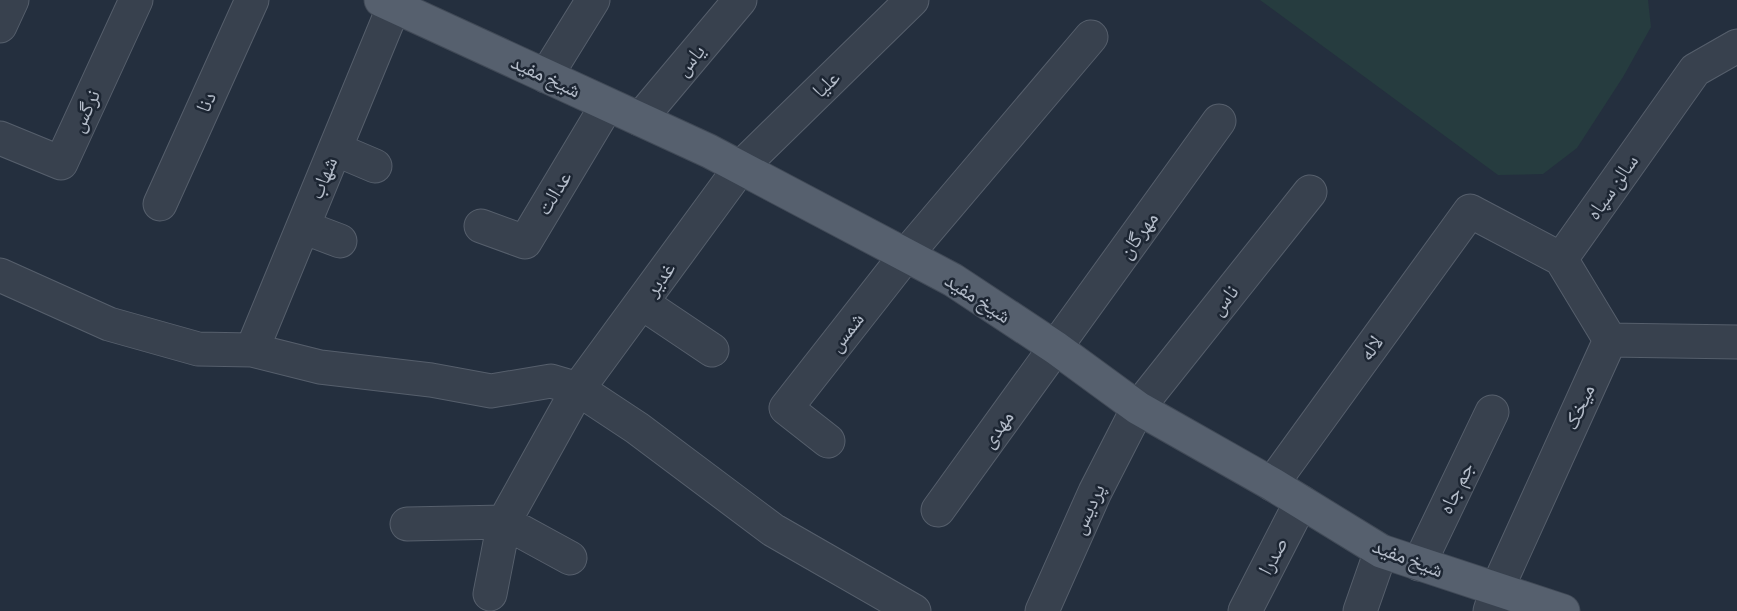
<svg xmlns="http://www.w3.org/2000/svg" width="1737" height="611" font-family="'Sofia Sans Condensed','Noto Naskh Arabic',sans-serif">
  <rect width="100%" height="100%" fill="#242f3e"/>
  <path fill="#263c3f" d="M1260 0H1648L1651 27 1623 77 1577 148 1543 174 1498 175Z"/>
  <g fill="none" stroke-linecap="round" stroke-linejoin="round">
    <defs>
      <path id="minor" d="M0 26 12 0
        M546 76 593 0
        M640 119 740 0
        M0 138 61 163 136 0
        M335 149 375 166
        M160 204 252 0
        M481 226 525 242 607 105
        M303 227 340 241
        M1561 259 1610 340
        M0 275 109 324 198 349 252 350 320 367 431 380 491 391 551 381 578 389 637 428 773 530 914 611
        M642 303 712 350
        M1610 340 1737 342
        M252 350 394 6
        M828 441 786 408 906 255 1091 37
        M1272 484 1470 211 1561 259 1695 70 1737 46
        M938 510 1219 121
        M407 524 504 522 578 389 740 168 912 0
        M1419 564 1492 412
        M490 594 504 522 570 558
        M1042 611 1095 492 1138 408 1310 192
        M1245 611 1301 502
        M1360 611 1381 551
        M1490 611 1497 589 1610 340"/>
      <path id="major" d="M381 0 709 151 953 280 1056 348 1138 408 1272 484 1381 551 1563 611"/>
    </defs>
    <use href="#minor" stroke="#565f6c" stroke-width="35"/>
    <use href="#major" stroke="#414a57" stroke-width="35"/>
    <use href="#minor" stroke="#38414e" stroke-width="33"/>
    <use href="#major" stroke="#56606e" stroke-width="33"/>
  </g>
  <g text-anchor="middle" stroke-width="5" stroke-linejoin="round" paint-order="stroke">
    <g font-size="21" fill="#b4bcc9" stroke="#1d2633">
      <text transform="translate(690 60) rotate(-50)" y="7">یاس</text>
      <text transform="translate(546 76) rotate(25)" y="7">شیخ مفید</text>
      <text transform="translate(826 84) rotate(-44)" y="7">علیا</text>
      <text transform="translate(206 102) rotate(-66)" y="7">دنا</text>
      <text transform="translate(85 111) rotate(-65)" y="7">نرگس</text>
      <text transform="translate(323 178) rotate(-68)" y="7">شهاب</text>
      <text transform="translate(1612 187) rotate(-55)" y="7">سالن سپاه</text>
      <text transform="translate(554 193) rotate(-59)" y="7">عدالت</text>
      <text transform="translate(1138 235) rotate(-54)" y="7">مهرگان</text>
      <text transform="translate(660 279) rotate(-54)" y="7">غدیر</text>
      <text transform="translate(978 298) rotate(33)" y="7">شیخ مفید</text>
      <text transform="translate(1224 300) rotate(-51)" y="7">ناس</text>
      <text transform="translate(846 332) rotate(-52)" y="7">شمس</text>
      <text transform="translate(1371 348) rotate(-54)" y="7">لاله</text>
      <text transform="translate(1579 407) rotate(-66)" y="7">میخک</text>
      <text transform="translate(997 429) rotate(-54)" y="7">مهدی</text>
      <text transform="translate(1456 488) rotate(-64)" y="7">جم جاه</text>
      <text transform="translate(1088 509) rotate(-65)" y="7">پردیس</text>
      <text transform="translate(1273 556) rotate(-62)" y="7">صدرا</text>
      <text transform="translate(1408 558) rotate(21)" y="7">شیخ مفید</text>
    </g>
  </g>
</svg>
